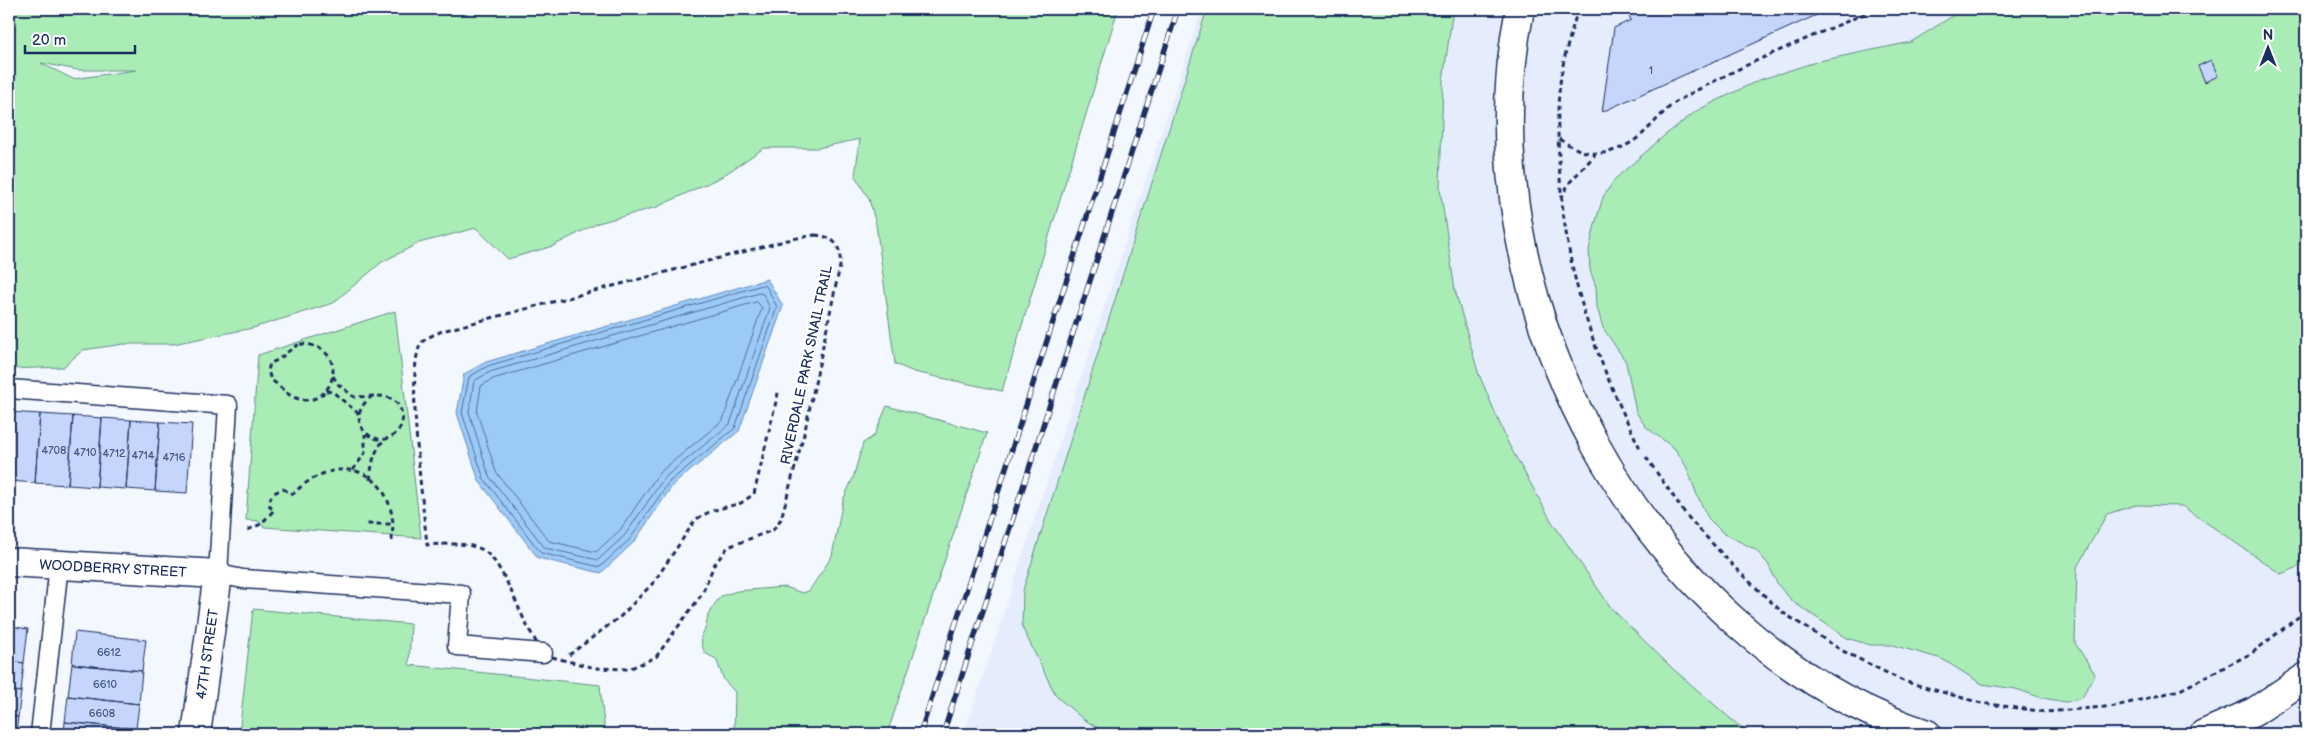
<svg xmlns="http://www.w3.org/2000/svg" width="2315" height="743" font-family="'Balsamiq Sans',sans-serif">
  <rect width="100%" height="100%" fill="#f3f7fe"/>
  <filter id="ink" filterUnits="userSpaceOnUse"><feTurbulence type="fractalNoise" baseFrequency=".02" numOctaves="2"/><feDisplacementMap in="SourceGraphic" scale="10" xChannelSelector="R" yChannelSelector="G"/><feConvolveMatrix kernelMatrix="1 2 1 2 8 2 1 2 1" color-interpolation-filters="sRGB"/></filter>
  <g filter="url(#ink)">
    <path fill="#e5edfd" d="M1202 9H2306V734H964Z"/>
    <path fill="#aaecb6" stroke="#628e8a" fill-rule="evenodd" d="M9 9H1118L1002 391 914 372 895 364 876 224 869 199 855 176 860 139 818 148H764L721 177 657 207 598 223 553 246 508 259 476 228 419 243 382 262 333 303 253 328 173 344H124L83 350 63 367 9 369ZM41 63 78 70H136L73 79Z
      M1207 9H1453L1443 81 1440 188 1455 290 1478 372 1508 443 1552 522 1612 609 1672 668 1738 725 1755 734H1108L1083 719 1056 696 1022 627 1023 590Z
      M1964 9H2306V564L2281 574 2182 506 2136 505 2107 514 2077 567 2075 643 2095 674 2082 698 2066 702 2042 698 2016 689 1982 684 1942 659 1892 645H1870L1847 638 1793 602 1778 585 1768 564 1756 550 1723 533 1708 518 1697 495 1687 468 1675 449 1646 427 1636 412 1626 362 1603 328 1597 307 1596 287 1590 270 1589 250 1595 224 1603 197 1615 179 1665 135 1698 110 1759 80 1819 61 1911 42Z
      M395 311 421 538 264 527 258 521 246 520 258 355Z
      M887 406 987 433 887 734H734L735 692 724 680 716 659 705 653 702 646 701 637 706 627 708 615 714 605 721 596 737 591 785 587 802 593 809 591 832 556 843 500 853 478 863 443 874 436Z
      M253 609 411 624 409 665 600 685 605 734H239Z"/>
    <path fill="#9ccaf7" stroke="#688cba" d="M767 279 783 306 739 431 673 485 634 542 601 573 538 558 479 481 457 413 464 374 486 362Z"/>
    <g fill="none" stroke-linecap="round" stroke-linejoin="round">
      <path stroke="#4f6d9b" stroke-width="1" d="M763 285 766 286 777 307 735 428 669 482 630 539 600 567 541 553 484 479 462 413 469 377 488 366Z
        M760 293 763 294 770 308 730 424 664 478 625 535 598 560 545 548 489 476 469 412 474 381 490 372Z
        M757 302 762 308 723 420 659 473 620 530 596 552 549 541 496 472 477 412 481 386 493 379Z"/>
    </g>
    <path fill="#c5d5fb" stroke="#1b2f5e" d="M1625 9H1830L1602 112 1614 28 1631 20Z
      M2211 60 2218 76 2205 82 2198 66Z
      M9 412 40 414 35 483 9 481Z
      M40 414 73 416 68 485 35 483Z
      M73 416 102 418 97 487 68 485Z
      M102 418 131 420 126 489 97 487Z
      M131 420 160 422 155 491 126 489Z
      M160 422 192 424 187 493 155 491Z
      M9 626 28 629 24 663 9 661Z
      M75 632 146 640 142 671 72 664Z
      M9 661 24 663 21 692 9 690Z
      M72 664 142 671 139 704 68 696Z
      M9 690 21 692 18 717 9 716Z
      M68 696 139 704 136 729 65 722Z
      M9 716 18 717 16 734H9Z
      M65 722 136 729 135 734H64Z"/>
    <g fill="none" stroke-linecap="round" stroke-linejoin="round">
      <defs>
        <path id="lane" d="M9 389 228 405 218 574 243 579 461 594 457 646 543 653
          M40 734 59 565"/>
        <path id="street" d="M1520 9C1461 296 1644 642 1927 734
          M9 562 218 574 196 734
          M2204 734 2254 712 2306 677"/>
      </defs>
      <use href="#lane" stroke="#1b2f5e" stroke-width="21"/>
      <use href="#street" stroke="#1b2f5e" stroke-width="31"/>
      <path stroke="#1b2f5e" stroke-width="3" stroke-dasharray="5 4" stroke-linecap="butt" d="M1578 9C1570 36 1561 65 1559 94 1557 115 1558 137 1559 158 1563 268 1592 352 1641 450
        M1559 139C1578 151 1593 158 1615 150 1648 139 1655 114 1681 99 1742 64 1810 38 1875 9
        M1561 199 1569 183 1595 155
        M815 235C836 237 841 246 840 266L805 430 781 519 773 530 728 547 714 565 702 594 656 657 629 669 595 668 548 656C540 650 535 640 530 631 518 611 502 559 481 549 464 542 445 544 427 545 424 511 404 364 422 342 427 337 436 334 442 331L792 239Z
        M300 344C353 344 335 412 296 398 286 395 280 385 271 380L268 371 270 363C282 360 288 349 300 344Z
        M333 376 338 384 354 397C371 397 394 390 401 411 404 419 402 426 397 432 379 454 339 422 371 397
        M326 391 333 392 359 414
        M1646 457 1687 516 1735 568 1782 612 1841 650 1903 681 1981 703 2046 712 2116 706 2180 690 2252 653 2306 611
        M353 470 365 453V434
        M370 480C372 463 373 453 384 440
        M248 530 261 524 274 510 270 507C268 496 274 492 283 489L293 494C332 454 388 463 393 524H366
        M392 541 393 524
        M569 655 621 616 654 582 696 519 711 511 741 503 754 494 779 389"/>
      <use href="#lane" stroke="#fff" stroke-width="18"/>
      <use href="#street" stroke="#fff" stroke-width="28"/>
      <defs>
        <path id="rail" d="M920 734 1154 9
          M943 734 1178 9"/>
      </defs>
      <use href="#rail" stroke="#1b2f5e" stroke-width="5.5"/>
      <use href="#rail" stroke="#fff" stroke-width="4" stroke-dasharray="11" stroke-linecap="butt"/>
    </g>
  </g>
  <g text-anchor="middle" stroke-width="5" stroke-linejoin="round" paint-order="stroke">
    <g font-size="11" fill="#465885">
      <text x="1651" y="74">1</text>
      <text x="54" y="454">4708</text>
      <text x="85" y="456">4710</text>
      <text x="114" y="457">4712</text>
      <text x="143" y="459">4714</text>
      <text x="174" y="461">4716</text>
      <text x="109" y="656">6612</text>
      <text x="105" y="688">6610</text>
      <text x="102" y="717">6608</text>
    </g>
    <g font-size="14" fill="#1b2f5e" stroke="#fff">
      <text transform="translate(806 365) rotate(-78)" y="5">RIVERDALE PARK SNAIL TRAIL</text>
      <text transform="translate(113 568) rotate(3)" y="5">WOODBERRY STREET</text>
      <text transform="translate(207 654) rotate(-82)" y="5">47TH STREET</text>
    </g>
  </g>
  <rect width="2315" height="743" fill="none" stroke="#fff" stroke-width="30"/>
  <rect x="15" y="15" width="2285" height="713" fill="none" stroke="#1b2f5e" stroke-width="2" filter="url(#ink)"/>
  <g transform="translate(2268 48)" stroke="#ffffff" stroke-width="4" paint-order="stroke">
  <path d="M0-4L9 19L0 12L-9 19Z" fill="#1b2f5e"/>
  <text y="-8" font-size="14" font-weight="bold" text-anchor="middle" fill="#1b2f5e">N</text>
  </g>
  <path d="M25 45v8h110v-8" fill="none" stroke="#1b2f5e" stroke-width="2.5"/>
  <text x="32" y="45" font-size="15" fill="#1b2f5e" stroke="#ffffff" stroke-width="4" paint-order="stroke">20 m</text>
</svg>
